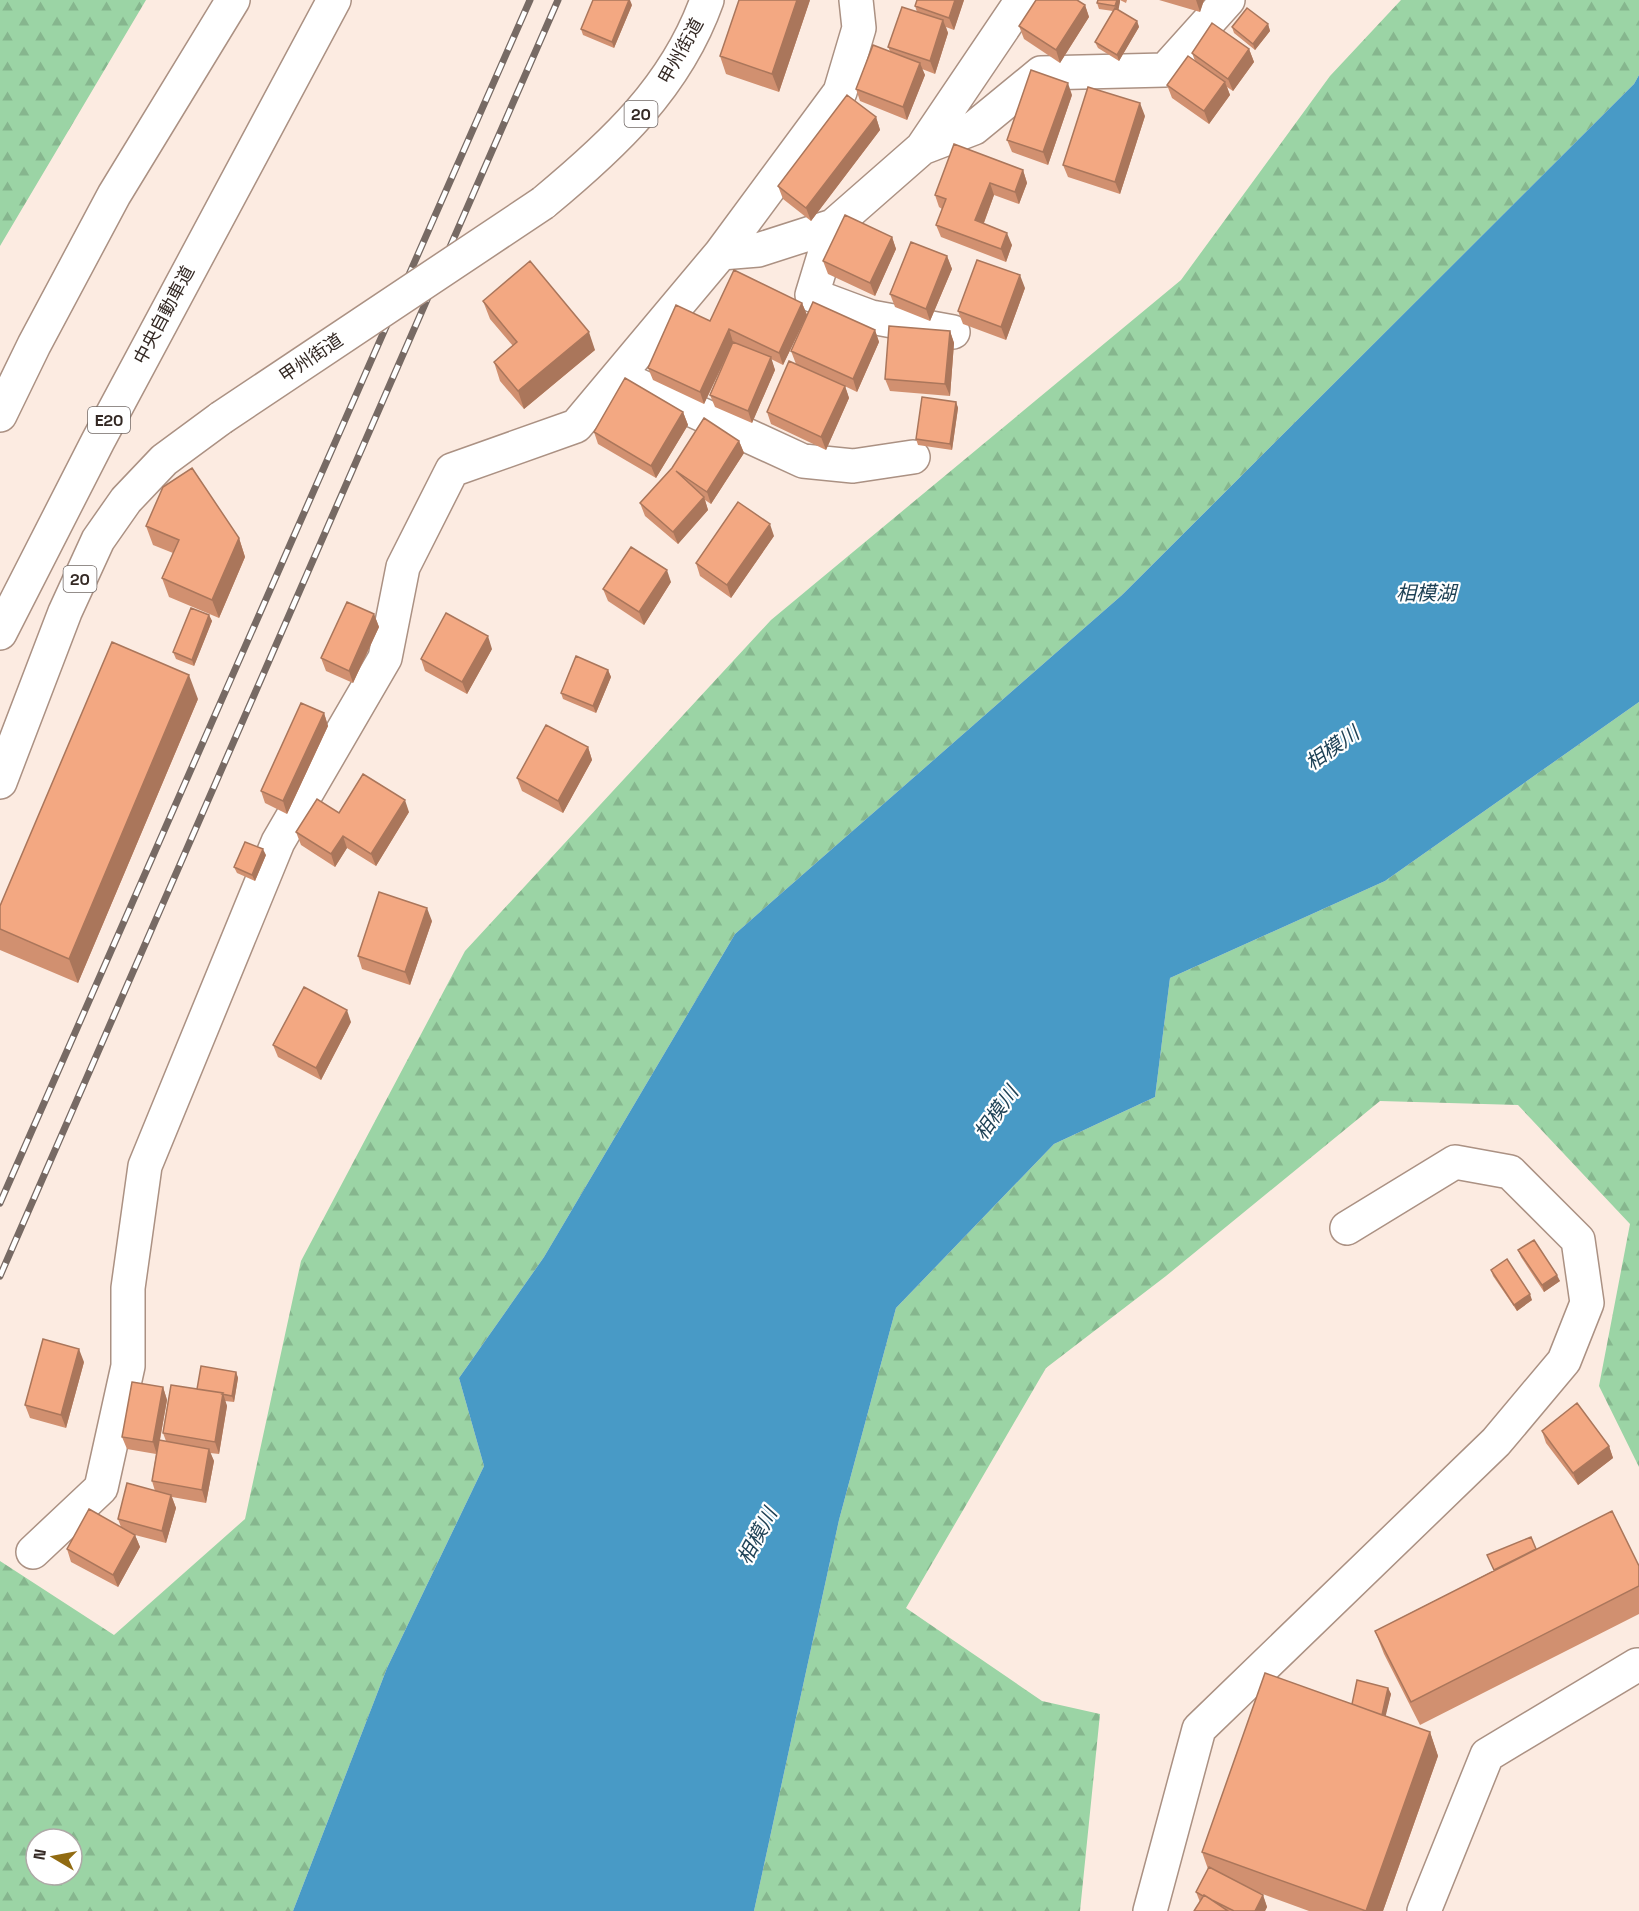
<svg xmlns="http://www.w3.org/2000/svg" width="1639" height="1911" font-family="'Space Grotesk','Noto Sans JP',sans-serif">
  <defs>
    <pattern id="forest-firs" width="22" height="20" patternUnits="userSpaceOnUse" patternTransform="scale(1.5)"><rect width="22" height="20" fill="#9bd4a5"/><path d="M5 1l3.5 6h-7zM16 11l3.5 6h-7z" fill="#86b68e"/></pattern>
  </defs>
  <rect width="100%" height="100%" fill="#fcebe1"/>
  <path fill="url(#forest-firs)" fill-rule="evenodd" d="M0 0H146L0 246Z
    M1401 0H1639V75L1634 84 1122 595 735 934 544 1257 459 1378 484 1466 387 1668 293 1911H0V1561L114 1635 245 1519 301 1261 465 951 771 620 1181 280 1330 76ZM36 1839H72V1875H36Z
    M1639 702V1467L1599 1386 1630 1224 1518 1105 1380 1101 1166 1276 1046 1368 906 1608 1042 1701 1100 1714 1080 1911H754L839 1520 896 1308 1054 1144 1155 1097 1170 978 1385 881Z"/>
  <path fill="#489ac6" d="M1639 75V702L1385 881 1170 978 1155 1097 1054 1144 896 1308 839 1520 754 1911H293L387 1668 484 1466 459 1378 544 1257 735 934 1122 595 1634 84Z"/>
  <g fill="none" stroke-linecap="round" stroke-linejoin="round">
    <defs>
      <path id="minor" d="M922 148 974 128 1041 73 1165 70 1228 0
        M833 226 812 295 871 317 953 332
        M721 253 840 92 859 28 856 0
        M618 376 803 461 853 466 913 457
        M33 1552 101 1488 128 1366V1288L145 1166 278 842 385 658 403 567 452 470 576 426 721 253 758 250 833 226 922 148 1022 0
        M1150 1911 1199 1729 1496 1442 1564 1361 1587 1303 1578 1240 1510 1172 1455 1162 1347 1228
        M1424 1911 1487 1755 1637 1665"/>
      <path id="highway" d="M543 203C613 145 676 87 707 0
        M0 415 34 345 114 195 233 0
        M0 633 98 441 334 0
        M0 782 65 612 98 540 126 500 164 460 221 418"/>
    </defs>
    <use href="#minor" stroke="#ab9183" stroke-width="36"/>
    <use href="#highway" stroke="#ab9183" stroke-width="36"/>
    <use href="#minor" stroke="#fff" stroke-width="33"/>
    <use href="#highway" stroke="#fff" stroke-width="33"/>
    <defs>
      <path id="rail" d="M0 1203 530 0
        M0 1276 558 0"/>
    </defs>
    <use href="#rail" stroke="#776a64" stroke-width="7"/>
    <use href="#rail" stroke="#fff" stroke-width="4.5" stroke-dasharray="14" stroke-linecap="butt"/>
    <defs>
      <path id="highway-bridge" d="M221 418 543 203"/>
    </defs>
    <use href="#highway-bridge" stroke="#ab9183" stroke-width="36" stroke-linecap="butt"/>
    <use href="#highway-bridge" stroke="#fff" stroke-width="33"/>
  </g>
  <path fill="#d19070" d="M810 0 779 92 726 74 720 56Z
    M964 0 954 30 946 27 948 33 935 74 922 69 925 75 907 120 860 101 856 89 890 51 888 47 917 12 915 6Z
    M1098 0H1127L1126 3 1120 0 1118 10 1137 21 1139 27 1119 61 1098 48 1095 42 1113 11 1099 9 1097 3Z
    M1159 0H1204L1200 12Z
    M632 5 614 48 583 35 581 29Z
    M1085 5 1089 17 1060 63 1024 39 1019 26Z
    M1268 24 1270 31 1255 50 1234 33 1232 27Z
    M1249 49 1254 62 1233 91 1227 87 1230 95 1209 124 1172 98 1167 85 1195 61 1192 53Z
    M1072 95 1048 165 1012 152 1007 140Z
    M1145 116 1120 194 1068 177 1063 165Z
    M876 117 880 130 811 221 783 199 778 186Z
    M1023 170 1027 183 1019 204 994 195 984 223 1012 245 1006 262 941 237 936 225 942 209 939 207 935 195Z
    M892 237 896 249 875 296 828 274 823 261Z
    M947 256 952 269 930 321 895 307 890 294Z
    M1025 288 1006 340 963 324 958 311Z
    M483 301 595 350 524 409 500 381 494 362 513 346 490 319Z
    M802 303 807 315 783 365 771 359 775 370 752 423 715 407 710 395 728 354 704 404 653 380 648 368 710 321Z
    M875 330 879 342 857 392 830 379 845 386 849 398 826 450 771 424 767 412 796 364 791 351Z
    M950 331 954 343 950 396 890 391 885 379Z
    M956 402 958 408 952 450 918 445 916 439Z
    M683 412 688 425 656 478 598 444 594 432Z
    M739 441 744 453 711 504 705 500 708 510 678 544 645 516 640 503 672 468Z
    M146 526 239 538 245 557 219 618 169 597 162 578 173 553 153 545Z
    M774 536 731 598 700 576 696 563Z
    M671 582 644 625 608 601 603 589Z
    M374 614 379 627 353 683 326 671 321 658Z
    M209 615 212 621 194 666 176 659 173 652Z
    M492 649 467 694 425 671 421 659Z
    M608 670 611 677 596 713 563 699 561 693Z
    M198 699 78 983 0 950V906Z
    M324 713 328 726 287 814 265 803 261 791Z
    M588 747 592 760 563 813 522 791 517 778Z
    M409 812 376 866 347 848 335 867 301 845 296 832 339 813Z
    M266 855 255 881 237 873 234 867Z
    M432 921 410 985 362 969 358 956Z
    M351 1022 321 1080 278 1057 273 1045Z
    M1518 1250 1560 1281 1544 1292 1521 1257Z
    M1491 1270 1532 1300 1517 1311 1493 1276Z
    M84 1362 66 1428 30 1418 25 1405Z
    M236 1372 238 1378 234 1402 225 1401 227 1406 219 1454 210 1453 214 1461 206 1503 172 1497 176 1508 166 1543 135 1535 140 1547 118 1587 71 1562 67 1549 121 1527 118 1519 155 1491 152 1481 156 1454 127 1449 122 1437 163 1387 167 1400 160 1440 166 1441 163 1433 197 1389Z
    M1542 1431 1609 1446 1613 1458 1578 1485 1546 1443Z
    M1536 1549 1639 1566V1614L1420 1725 1384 1654 1375 1631Z
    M1388 1688 1391 1694 1385 1716 1430 1732 1438 1756 1383 1911H1309L1260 1893 1263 1895 1267 1907 1265 1911H1194L1200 1902 1196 1892 1208 1869 1202 1852 1352 1704Z"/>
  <path fill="#aa765b" d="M629 0H630L632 5 614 48 612 42Z
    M797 0H810L779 92 772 74Z
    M955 0H964L954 30 949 18Z
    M1117 0H1120V2L1118 12 1115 6Z
    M1196 0H1204L1200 12Z
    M1085 5 1089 17 1060 63 1056 50Z
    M943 20 948 33 935 74 930 61Z
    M1137 21 1139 27 1119 61 1117 55Z
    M1268 24 1270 31 1255 50 1253 44Z
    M1249 49 1254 62 1233 91 1228 79Z
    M920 63 925 75 907 120 903 107Z
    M1225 82 1230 95 1209 124 1204 111Z
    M1068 83 1072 95 1048 165 1043 152Z
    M1140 103 1145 116 1120 194 1115 182Z
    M876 117 880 130 811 221 806 208Z
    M1023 170 1027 183 1019 204 1015 192Z
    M990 183 994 195 980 233 975 220Z
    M1007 233 1012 245 1006 262 1001 249Z
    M892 237 896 249 875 296 870 283Z
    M947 256 952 269 930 321 926 309Z
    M1020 275 1025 288 1006 340 1001 327Z
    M802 303 807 315 783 365 779 353Z
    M729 329 733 342 704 404 700 392Z
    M875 330 879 342 857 392 853 379Z
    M950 331 954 343 950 396 945 384Z
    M589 332 595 350 524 409 518 391Z
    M771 357 775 370 752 423 748 411Z
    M845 386 849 398 826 450 821 437Z
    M956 402 958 408 952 450 950 444Z
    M683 412 688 425 656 478 651 466Z
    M739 441 744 453 711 504 707 492Z
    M704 497 708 510 678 544 673 532Z
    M770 524 774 536 731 598 727 585Z
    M239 538 245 557 219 618 212 600Z
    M667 570 671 582 644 625 639 612Z
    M374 614 379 627 353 683 349 671Z
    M209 615 212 621 194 666 192 660Z
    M488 636 492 649 467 694 462 682Z
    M608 670 611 677 596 713 593 706Z
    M189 675 198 699 78 983 69 959Z
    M324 713 328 726 287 814 283 801Z
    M588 747 592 760 563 813 558 801Z
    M405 800 409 812 376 866 371 854Z
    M343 836 347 848 335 867 331 854Z
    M263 849 266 855 255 881 252 875Z
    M427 908 432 921 410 985 405 972Z
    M347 1010 351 1022 321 1080 316 1068Z
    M1557 1275 1560 1281 1544 1292 1542 1285Z
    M1530 1294 1532 1300 1517 1311 1514 1305Z
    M79 1349 84 1362 66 1428 61 1415Z
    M236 1372 238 1378 234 1402 232 1396Z
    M163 1387 167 1400 157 1455 153 1442Z
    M223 1393 227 1406 219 1454 215 1442Z
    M1609 1446 1613 1458 1578 1485 1573 1473Z
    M209 1449 214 1461 206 1503 202 1490Z
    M171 1495 176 1508 166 1543 162 1531Z
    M135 1535 140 1547 118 1587 113 1575Z
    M1388 1688 1391 1694 1384 1723 1381 1716Z
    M1430 1732 1438 1756 1383 1911H1366Z
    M1263 1895 1267 1907 1265 1911H1255Z"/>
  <path fill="#f3a882" stroke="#aa765b" stroke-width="1.5" d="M593 0H629L612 42 581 29Z
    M739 0H797L772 74 720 56Z
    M917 0H955L949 18 915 6Z
    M1036 0H1077L1085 5 1056 50 1019 26Z
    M1098 0H1117L1115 6 1097 3Z
    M902 7 943 20 930 61 888 47Z
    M1115 8 1137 21 1117 55 1095 42Z
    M1247 8 1268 24 1253 44 1232 27Z
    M1212 23 1249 49 1228 79 1192 53Z
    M873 45 920 63 903 107 856 89Z
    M1188 56 1225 82 1204 111 1167 85Z
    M1031 70 1068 83 1043 152 1007 140Z
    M1088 87 1140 103 1115 182 1063 165Z
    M847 95 876 117 806 208 778 186Z
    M954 144 1023 170 1015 192 990 183 975 220 1007 233 1001 249 936 225 946 199 935 195Z
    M845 215 892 237 870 283 823 261Z
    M911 242 947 256 926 309 890 294Z
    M977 260 1020 275 1001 327 958 311Z
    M530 261 589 332 518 391 494 362 517 342 483 301Z
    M734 270 802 303 779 353 729 329 700 392 648 368 676 305 710 321Z
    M813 302 875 330 853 379 791 351Z
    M889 326 950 331 945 384 885 379Z
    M733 342 771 357 748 411 710 395Z
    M789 361 845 386 821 437 767 412Z
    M625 378 683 412 651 466 594 432Z
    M922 397 956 402 950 444 916 439Z
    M704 418 739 441 707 492 676 471 704 497 673 532 640 503 672 468Z
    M192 468 239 538 212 600 162 578 179 540 146 526 163 487Z
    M738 502 770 524 727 585 696 563Z
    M631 547 667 570 639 612 603 589Z
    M347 602 374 614 349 671 321 658Z
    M191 608 209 615 192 660 173 652Z
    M446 613 488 636 462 682 421 659Z
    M112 642 189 675 69 959 0 929V906Z
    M576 656 608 670 593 706 561 693Z
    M301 703 324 713 283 801 261 791Z
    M546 725 588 747 558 801 517 778Z
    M363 774 405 800 371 854 343 836 331 854 296 832 317 799 339 813Z
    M245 842 263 849 252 875 234 867Z
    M379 892 427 908 405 972 358 956Z
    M304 987 347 1010 316 1068 273 1045Z
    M1534 1240 1557 1275 1542 1285 1518 1250Z
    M1507 1259 1530 1294 1514 1305 1491 1270Z
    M43 1339 79 1349 61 1415 25 1405Z
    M201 1366 236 1372 232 1396 222 1394 223 1393 197 1389Z
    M132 1382 163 1387 153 1442 122 1437Z
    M171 1385 223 1393 215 1442 163 1433Z
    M1577 1403 1609 1446 1573 1473 1542 1431Z
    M159 1440 209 1449 202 1490 152 1481Z
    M127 1483 171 1495 162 1531 118 1519Z
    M89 1509 135 1535 113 1575 67 1549Z
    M1612 1511 1639 1566V1586L1411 1702 1375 1631Z
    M1531 1537 1536 1549 1494 1570 1487 1555Z
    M1265 1673 1430 1732 1366 1911 1202 1852Z
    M1357 1680 1388 1688 1382 1715 1352 1704Z
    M1209 1867 1263 1895 1255 1911H1234L1212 1900 1204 1895 1203 1896 1196 1892Z
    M1204 1895 1228 1911H1194Z"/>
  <g text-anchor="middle" stroke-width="4.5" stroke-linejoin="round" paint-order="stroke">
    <g fill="#fff" stroke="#716966" stroke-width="1.5">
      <rect x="624.5" y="101" width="33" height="26" rx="4.5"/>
      <rect x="88" y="407" width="42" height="26" rx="4.5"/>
      <rect x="63.5" y="566" width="33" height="26" rx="4.5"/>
    </g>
    <g font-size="16" font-weight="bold" fill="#342924">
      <text x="641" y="120">20</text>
      <text x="109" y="426">E20</text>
      <text x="80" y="585">20</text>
    </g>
    <g font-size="18" fill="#342924" stroke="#fff">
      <text transform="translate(681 51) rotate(-61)" y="6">甲州街道</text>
      <text transform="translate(164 315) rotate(-62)" y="6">中央自動車道</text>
      <text transform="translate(311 358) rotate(-34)" y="6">甲州街道</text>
    </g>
    <g font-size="20" font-style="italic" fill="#1f4256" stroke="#fff">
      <text x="1426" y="600">相模湖</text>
      <text transform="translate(1332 748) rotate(-35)" y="7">相模川</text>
      <text transform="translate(996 1113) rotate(-55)" y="7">相模川</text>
      <text transform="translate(757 1536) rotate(-62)" y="7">相模川</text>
    </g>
  </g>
  <g transform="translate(54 1857) rotate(280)"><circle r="28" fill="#ffffff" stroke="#aea9a7" stroke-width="1.5"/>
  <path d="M0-4.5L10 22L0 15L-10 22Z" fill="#916b12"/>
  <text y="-9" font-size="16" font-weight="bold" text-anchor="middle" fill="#342924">N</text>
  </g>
</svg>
